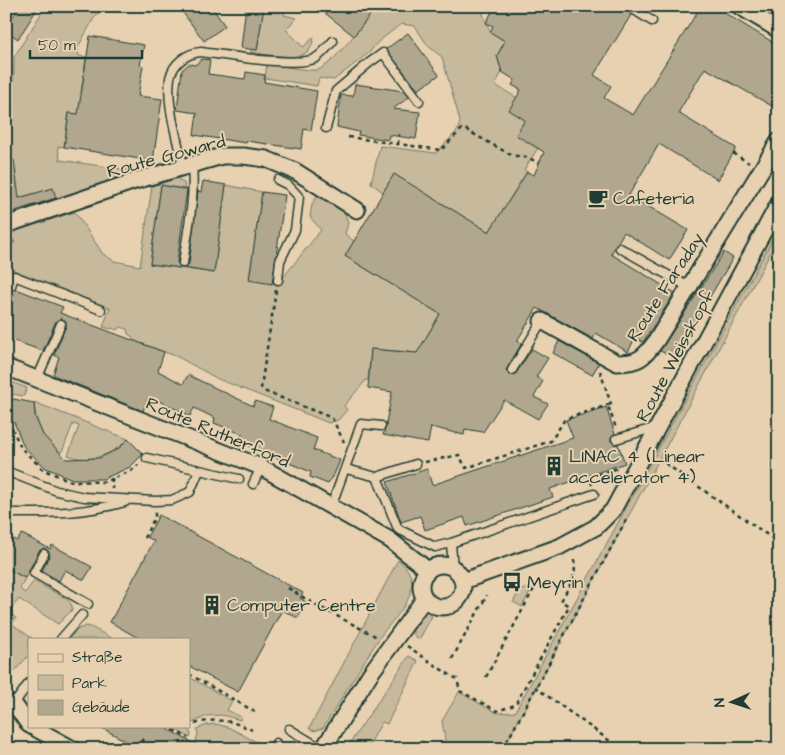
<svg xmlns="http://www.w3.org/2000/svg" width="785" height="755" font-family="'Architects Daughter',sans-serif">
  <rect width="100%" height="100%" fill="#e8d1b1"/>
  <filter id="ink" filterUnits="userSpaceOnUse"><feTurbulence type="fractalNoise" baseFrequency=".02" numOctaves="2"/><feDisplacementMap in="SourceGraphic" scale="10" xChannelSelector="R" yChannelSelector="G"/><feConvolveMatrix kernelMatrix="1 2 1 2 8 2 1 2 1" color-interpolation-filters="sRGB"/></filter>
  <g filter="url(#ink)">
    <path fill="#c7b99c" stroke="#737b68" d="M46 6H105L94 18 77 49 79 56 86 57 81 93 130 101 127 122 69 113 64 147 58 146 60 160 136 171 137 174 42 206 36 193 14 199 6 152V140L11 139 7 113 13 112 14 57Z
      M264 6H285L284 15 297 18 286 29 303 47 314 37C313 41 312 48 308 51 297 62 265 54 250 52L253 49 257 50Z
      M377 6H483V14L490 31 505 41 497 56 502 72 495 85 517 98 525 120 516 135 538 148 524 170 527 172 489 232 394 175 383 192 371 183 380 146 436 153 458 130 460 121 442 57 428 46 415 26 401 24 378 42 370 52 334 80 319 78 317 86 265 78 267 64C279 65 306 71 317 70 331 68 367 19 377 6Z
      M176 178 184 183 185 189 161 185 150 264 214 273 226 185 262 192 249 280 278 284 321 230 310 217 312 204 318 195 344 210 348 223 345 234 354 241 345 256 440 314 413 360 410 352 371 349 368 380H366L344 406 347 410 338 420 329 423 218 379 178 357 132 340 133 337 128 334 127 329 121 327 117 330 112 328 111 329 103 327 110 308 6 267V234L75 212 103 254 114 261 140 266 152 186Z
      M779 227V237L503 749H441L445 739 442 721 459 692 497 713 515 712Z
      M6 380 27 388 24 396 12 394 10 402 6 401Z
      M34 402 128 439C112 455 90 464 68 455L79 426 73 424 62 452C43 445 35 420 34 402Z
      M398 560C408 567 414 578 411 590 408 606 392 621 382 634 361 665 343 697 323 728L315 731 309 729Z
      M6 568 25 578 20 589 25 593 34 581 67 599 72 605V610L58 624 19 599 8 613 16 618 12 624 33 639H29V655L6 681Z
      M533 586 522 607 513 602 519 591Z
      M429 614 432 616 419 640 413 634C412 624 420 617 429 614Z
      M86 626 91 627 113 639H69L78 629Z
      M409 656 418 661 387 724 382 722 367 749H346Z
      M189 677 232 701 227 710 241 717 240 720 222 715 207 716 192 723 189 716Z
      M216 724 230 728 262 745 263 749H203L195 744 198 734 197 729 207 725Z
      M170 726H188L191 735 190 738Z"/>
    <path fill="#b1a78e" stroke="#1f3d34" d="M20 6H39L18 39 6 31V27Z
      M178 6H211L225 26 204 41Z
      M246 6H264L257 50 241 48Z
      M330 6H377L354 36 325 13Z
      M495 6H622L625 10 631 15 594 75 611 86 604 98 633 115 701 6H727L723 12 779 46V110L705 68 678 113 736 148 718 180 659 144 629 195 688 230 669 260 624 232 611 254 675 293 643 342 635 338 628 352 596 333 593 339 537 308 517 341 522 343 506 370 510 375H515L532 349 548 358 536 377 543 381 534 397 548 404 538 419 504 400 483 432 465 429 464 435 431 427 428 443 383 435 386 427V423L392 392 368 388 371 349 417 353 440 314 345 256 394 174 489 232 527 172 534 175 544 152 516 135 525 120 509 110 521 90 512 85 515 80 502 72 497 56 505 41 490 32 493 26 486 23Z
      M408 33 439 75 418 90 386 49Z
      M90 36 144 45 140 65 143 66 138 96 162 99 153 161 64 147 69 113 78 114Z
      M202 59 210 60 208 74 245 79 246 72 265 75 264 82 317 91 311 131 304 129 301 149 247 141 246 143 194 135 197 113 177 110 182 70 189 64 195 65Z
      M355 84 404 91 409 97 393 109 420 112 416 139 389 135 388 140 358 135 359 132 337 127 341 95 353 96Z
      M6 160H14L19 198 53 188 56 198 6 214Z
      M203 181 226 185 214 273 184 268 189 264 198 191 201 192Z
      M161 185 187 190 177 262 181 268 150 264Z
      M262 192 285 195 272 284 249 280Z
      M724 252 733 258 674 357 660 351Z
      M16 289 63 307 60 313 164 352 158 371 183 384 188 375 253 406 255 401 273 407 269 419 317 438 313 450 340 460 333 477 332 476 328 484 310 477 311 472 257 450 240 441 242 434 214 423 215 418 194 408 190 416 159 401 158 402 148 398 143 411 53 375 59 357 54 355 66 326V321L61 318 56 321 43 351 6 338V314Z
      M559 341 599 363 592 375 553 353Z
      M13 399 34 403 35 416 43 435 66 459 99 458 118 449 128 439 143 454 130 467 103 479H73L46 468 24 447 14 422 6 419V405L10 406Z
      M606 407 615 434 611 437V441L614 444H618L625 463 550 489 553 497 467 526 464 517 425 530 420 516 401 522 387 482 427 469 432 485 573 438 566 420Z
      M159 515 303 593 300 598 306 602 298 618 282 610 238 692 189 666V639H140L110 622 154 541 147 537Z
      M22 534 50 549 52 545 92 567 84 580 65 570 59 581 42 571 50 554 48 551 44 548 39 551 25 578 6 568V535L17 541Z
      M98 726H162L204 749H141Z"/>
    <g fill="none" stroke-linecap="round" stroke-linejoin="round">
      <defs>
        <path id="service" d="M628 6 652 21
          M326 128 336 91 369 63 383 53 419 101
          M183 167C178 141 166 105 170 78 173 63 187 53 201 52 224 55 299 68 316 58 323 53 328 47 333 41
          M620 248 689 287
          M183 263C188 230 195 198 192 165
          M278 280 280 261 295 230 299 197 288 185 278 180
          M6 284 11 286 14 276 101 310
          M512 370 542 321
          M37 379 61 324
          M616 439 657 427
          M147 458 239 479
          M346 469 377 477 398 529 435 547 451 543
          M6 471 57 491 84 497 155 501 172 500 190 492 199 471
          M377 477 416 464
          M253 484 261 467
          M331 507 361 424 381 426
          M8 513C51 513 83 514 125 502
          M44 554 34 573 88 604
          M453 569 451 543 594 494
          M61 639 82 615
          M6 703 14 704 29 683
          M289 729 322 749
          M273 749 276 743"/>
        <path id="minor" d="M739 6 779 30
          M6 225 135 181 222 156H243L266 159 295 171 357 210
          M542 321 617 363C638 363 644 358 656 341L779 141
          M6 367 261 467 390 540 424 567 427 572
          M421 586a21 21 0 1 1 42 0a21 21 0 1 1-42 0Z
          M463 581 559 547 596 527 613 510 779 203
          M14 704 29 725
          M31 726 73 749
          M323 749 370 674 425 598"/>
      </defs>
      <use href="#service" stroke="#1f3d34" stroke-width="11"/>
      <use href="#minor" stroke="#1f3d34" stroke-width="19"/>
      <path stroke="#1f3d34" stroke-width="2.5" stroke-dasharray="4 4" stroke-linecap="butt" d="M348 137 441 150 463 128 511 155 529 158 539 163
        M398 144 399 134
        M733 153 749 163
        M6 259 15 237
        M276 290 261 387 264 391 332 418 344 442
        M600 371 611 404 608 406 616 428
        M6 424 11 426 21 448 44 470 71 481 104 482 131 471 138 465
        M659 459 779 543
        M425 462 459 455 466 468 551 441 565 419 611 404
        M112 478V489
        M592 485 590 477 618 468
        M144 538 155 517V512
        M288 588 314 604 379 638
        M407 646C424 657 439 669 457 679L460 691 497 711 515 705 569 606 561 601C569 586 579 574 573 557
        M452 659 487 595
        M189 674 257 713
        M486 677 536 585
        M535 687 621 749
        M195 724C216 717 233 721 252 730
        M166 726 188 738
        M137 749 143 739
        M419 749 423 741
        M503 749 626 520"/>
      <use href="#service" stroke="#e8d1b1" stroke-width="8"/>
      <use href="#minor" stroke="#e8d1b1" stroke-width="15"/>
    </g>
  </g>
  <defs>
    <symbol id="cafe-bare" viewBox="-9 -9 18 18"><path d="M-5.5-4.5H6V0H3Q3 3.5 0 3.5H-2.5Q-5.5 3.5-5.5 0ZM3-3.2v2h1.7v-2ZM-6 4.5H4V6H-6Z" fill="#1f3d34" stroke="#e8d1b1" stroke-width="2.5" paint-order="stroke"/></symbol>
    <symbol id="building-bare" viewBox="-9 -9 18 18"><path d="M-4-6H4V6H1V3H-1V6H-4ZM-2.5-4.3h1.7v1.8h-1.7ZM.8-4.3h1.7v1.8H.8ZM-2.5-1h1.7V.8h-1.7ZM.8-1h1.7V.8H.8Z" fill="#1f3d34" stroke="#e8d1b1" stroke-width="2.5" paint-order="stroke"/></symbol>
    <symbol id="bus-bare" viewBox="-9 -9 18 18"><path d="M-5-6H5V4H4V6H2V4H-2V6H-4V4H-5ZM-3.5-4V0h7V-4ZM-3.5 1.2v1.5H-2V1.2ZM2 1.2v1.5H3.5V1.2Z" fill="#1f3d34" stroke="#e8d1b1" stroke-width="2.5" paint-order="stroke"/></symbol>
  </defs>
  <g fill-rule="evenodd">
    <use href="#cafe-bare" x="584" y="184" width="28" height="28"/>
    <use href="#building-bare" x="540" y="452" width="28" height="28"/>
    <use href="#bus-bare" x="498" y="568" width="28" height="28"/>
    <use href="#building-bare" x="198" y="591" width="28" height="28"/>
  </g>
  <g text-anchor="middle" stroke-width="4" stroke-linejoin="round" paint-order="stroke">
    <g font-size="18" fill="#1f3d34" stroke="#e8d1b1">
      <text transform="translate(166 156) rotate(-15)" y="6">Route Goward</text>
      <text transform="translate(665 287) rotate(-57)" y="6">Route Faraday</text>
      <text transform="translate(675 356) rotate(-62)" y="6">Route Weisskopf</text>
      <text transform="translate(218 432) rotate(23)" y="6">Route Rutherford</text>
    </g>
    <g font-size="18" fill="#1f3d34" stroke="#e8d1b1" text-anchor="start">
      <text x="613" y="204">Cafeteria</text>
      <text x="569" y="462">LINAC 4 (Linear<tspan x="569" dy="21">accelerator 4)</tspan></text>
      <text x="527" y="588">Meyrin</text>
      <text x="227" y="611">Computer Centre</text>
    </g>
  </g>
  <rect width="785" height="755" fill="none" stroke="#e8d1b1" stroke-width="25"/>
  <rect x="12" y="12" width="760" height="730" fill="none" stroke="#1f3d34" stroke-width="2" filter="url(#ink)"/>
  <rect x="28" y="638" width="162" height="90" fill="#e8d1b1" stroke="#98967f"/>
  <rect x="38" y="654" width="25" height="8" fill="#e8d1b1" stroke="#98967f"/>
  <text x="72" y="662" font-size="15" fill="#1f3d34">Straße</text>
  <rect x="38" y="675" width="25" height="15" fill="#c7b99c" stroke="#98967f"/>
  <text x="72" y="688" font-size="15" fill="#1f3d34">Park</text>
  <rect x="38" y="700" width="25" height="15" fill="#b1a78e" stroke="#98967f"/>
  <text x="72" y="712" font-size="15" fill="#1f3d34">Gebäude</text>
  <g transform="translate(732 702) rotate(267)" stroke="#e8d1b1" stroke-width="4" paint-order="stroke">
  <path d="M0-4L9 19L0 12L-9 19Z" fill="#1f3d34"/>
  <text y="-8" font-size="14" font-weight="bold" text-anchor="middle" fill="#1f3d34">N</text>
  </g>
  <path d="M30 50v8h112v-8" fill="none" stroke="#1f3d34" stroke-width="2.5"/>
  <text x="38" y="50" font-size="15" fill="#1f3d34" stroke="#e8d1b1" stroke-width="4" paint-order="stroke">50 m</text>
</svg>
